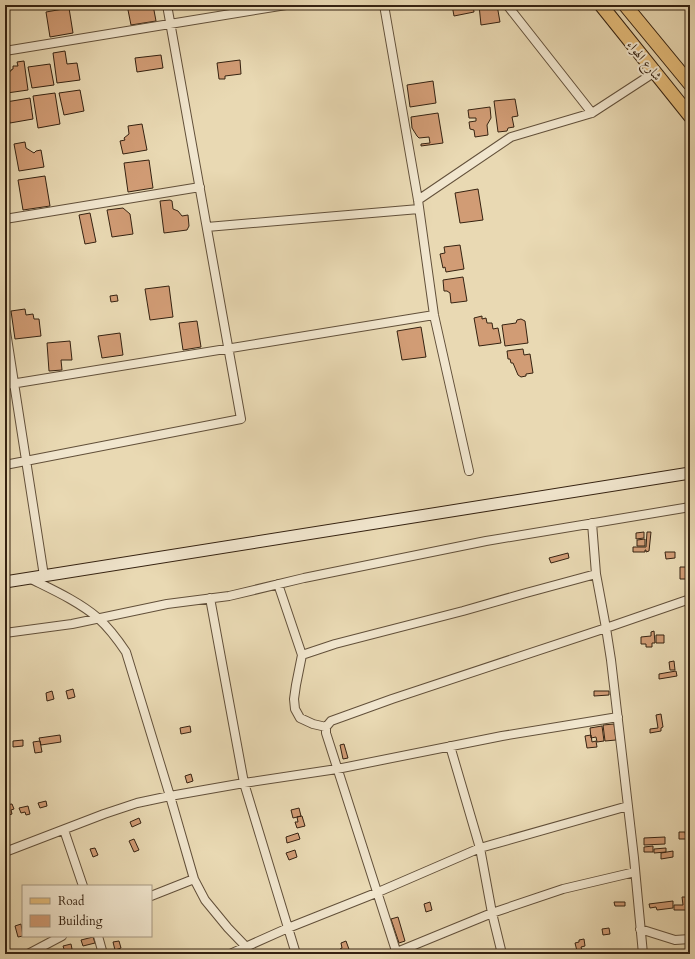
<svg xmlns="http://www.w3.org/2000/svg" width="695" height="959" font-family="Cardo,Amiri,serif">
  <rect width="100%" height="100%" fill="#e9d9b3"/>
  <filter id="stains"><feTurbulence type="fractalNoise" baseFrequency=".005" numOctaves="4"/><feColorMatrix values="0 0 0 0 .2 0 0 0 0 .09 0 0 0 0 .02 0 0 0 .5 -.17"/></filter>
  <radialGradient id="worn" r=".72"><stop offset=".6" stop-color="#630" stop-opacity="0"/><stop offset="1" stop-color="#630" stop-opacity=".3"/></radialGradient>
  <path fill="#d19c75" stroke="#352211" d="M127 5H153L156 21 131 25Z
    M452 5H473L474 12 454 16Z
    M479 5H497L500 22 481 25Z
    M69 8 73 33 50 37 46 12Z
    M65 51 67 64 77 63 80 80 57 83 53 53Z
    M161 55 163 68 137 72 135 58Z
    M240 60 241 74 225 76V79H219L217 63Z
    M24 61 28 90 7 93 5 72 11 71V70L13 69V66H18L17 62Z
    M50 64 54 85 32 88 28 67Z
    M433 81 436 103 410 107 407 85Z
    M80 90 84 111 64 115 59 93Z
    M55 93 60 124 38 128 33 96Z
    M30 98 33 119 10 123 6 102Z
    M515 99 518 116 512 117 514 127 508 128 507 131 498 132 494 101Z
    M490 107 491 118 487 125 488 135 475 137 474 130 470 129 469 122 476 121V118H469L468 110Z
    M438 113 443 143 421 146V144L430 143 429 137 419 138 417 136 412 128 411 117Z
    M142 124 147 150 123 154 120 141 125 140 124 138 129 134 128 126Z
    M25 142 26 148 34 153 36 151 41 150 44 167 19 171 14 144Z
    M149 160 153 188 128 192 124 163Z
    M45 176 50 206 23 210 18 180Z
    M478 189 483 220 460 223 455 193Z
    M170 200 172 201 173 209 178 211 182 216 188 215 189 226 187 230 164 233 160 201Z
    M123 208 130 214 133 234 112 237 107 210Z
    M90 213 96 242 85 244 79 215Z
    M460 245 464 269 446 272 445 267 443 268 440 254 445 253 444 247Z
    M463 277 467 301 451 303 450 293 447 291H444L443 280Z
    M169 286 173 317 150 320 145 289Z
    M117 295 118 301 111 302 110 296Z
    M25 309 26 315 33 314 34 319H39L41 336 15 339 11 311Z
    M482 316V319L486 318 487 323H492L493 329 498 328 501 343 479 346 474 318Z
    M521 319 525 321 528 343 505 346 502 325 516 323 517 320Z
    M197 321 201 347 183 350 179 323Z
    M421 327 426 357 402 360 397 331Z
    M120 333 123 355 102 358 98 336Z
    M70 341 72 360H61L62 370 49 371 47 343Z
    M523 349 524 355 530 354 533 373 526 374V376L521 377 518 375 513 363H511L510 359H508L507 351Z
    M644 532V538L636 539V533Z
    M647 532H651L649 551 646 552V550H645V552H633V547H646Z
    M645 539V546H637V540Z
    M665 552H675V558L666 559Z
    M568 553 569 558 551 563 549 558Z
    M680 567H686V579H680Z
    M654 631 655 643H652V647H646V644H641V637L651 636V632Z
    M656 635H664V643H656Z
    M674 661 675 670H670L669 662Z
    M676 671 677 676 659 679V674Z
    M73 689 75 697 68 699 66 691Z
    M52 691 54 699 47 701 46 693Z
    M594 691H609V695L594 696Z
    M661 714 663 727 661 728V731L650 733V729L658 728 656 715Z
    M614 724 616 740 605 741 603 725Z
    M190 726 191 732 181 734 180 728Z
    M602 726 604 741 597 742 596 737 591 738 590 728Z
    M60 735 61 742 41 745 39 738Z
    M591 735 592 742 596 741 597 747 587 748 585 736Z
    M23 740V746L13 747V741Z
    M40 741 42 752 35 753 33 742Z
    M344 744 348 758 343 759 340 745Z
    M5 758H7L9 771 5 772Z
    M191 774 193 781 187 783 185 776Z
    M46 801 47 806 40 808 38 803Z
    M12 804 14 809 11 810 12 814 6 816 5 805Z
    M28 806 30 814 26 815 25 812 21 813 19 808Z
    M299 808 301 816 293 818 291 810Z
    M302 816 305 826 297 828 295 822H298L297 817Z
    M139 818 141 823 132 827 130 822Z
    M679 832H685L686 839H679Z
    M298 833 300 839 287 843 286 837Z
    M665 837V844L644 845V838Z
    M134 839 139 850 134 852 129 841Z
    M653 846V852H644V847Z
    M95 848 98 855 93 857 90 849Z
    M666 848V852L654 853V849Z
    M295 850 297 857 289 860 286 853Z
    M673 851V857L661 859V853Z
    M682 897H686L687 904H690V910H674V905H683Z
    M673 901V908L657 910 656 907 650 908 649 904Z
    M430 902 432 910 426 912 424 904Z
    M614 902H625V906H615Z
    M398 917 405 941 399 943 391 919Z
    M21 924 23 936 18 937 15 926Z
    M609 928 610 934 603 935 602 929Z
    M93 937 95 943 83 946 81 940Z
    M584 939 585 946 581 947 582 950 577 951 575 943 579 942V940Z
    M119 941 121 948 115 950 113 942Z
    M346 941 350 952 341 954 340 949 342 948 341 943Z
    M71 944 72 949 65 952 63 946Z"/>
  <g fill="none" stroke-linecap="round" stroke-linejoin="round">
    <defs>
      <path id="street" d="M384 5 418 200 434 315 469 471
        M507 5 592 113
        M5 51 286 5
        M418 200 511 137 592 113 655 72
        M5 219 200 187
        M207 227 419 209
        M5 325 44 576
        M5 385 434 315
        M5 465 241 419 167 5
        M29 578C53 590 78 601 98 618 109 628 118 640 126 652L170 796 194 879 205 900 228 928 253 954
        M278 584 302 655 296 685 294 699 295 709 300 718 313 724 326 727
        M210 598 244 783 296 954
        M5 633 72 624 167 604 229 596 304 578 486 541 690 507
        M302 655 335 644 463 611 526 593 596 574
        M450 746 480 848 492 913 502 954
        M64 830 83 886
        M5 852 104 814 137 803 170 796 244 783 337 769 502 736 618 717
        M151 896 194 879
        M640 929 675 940 690 939
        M98 936 103 954
        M397 952 492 913 563 889 635 872
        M28 954 62 936
        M230 954 288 928 376 893 480 848 628 806
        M397 954 326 733V727L331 721 392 699 606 628 596 574 592 523
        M643 954 634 858 611 660 606 628 690 599"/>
      <path id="secondary" d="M5 582 690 473"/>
      <path id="primary" d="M601 5 690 116
        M625 5 690 84"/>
    </defs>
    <use href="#street" stroke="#62503a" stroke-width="10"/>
    <use href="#secondary" stroke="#352211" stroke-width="13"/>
    <use href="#primary" stroke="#352211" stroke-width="15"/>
    <use href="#street" stroke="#f1e6ce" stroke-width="8"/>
    <use href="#secondary" stroke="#f1e6ce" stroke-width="11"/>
    <use href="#primary" stroke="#e4bc7a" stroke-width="13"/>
  </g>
  <g text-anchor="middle" stroke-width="4" stroke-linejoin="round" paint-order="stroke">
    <g font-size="13" fill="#352211" stroke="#f1e6ce">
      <text transform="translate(645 60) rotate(51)" y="5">شارع الهواء</text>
    </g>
  </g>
  <rect width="695" height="959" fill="none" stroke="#e9d9b3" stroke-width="20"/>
  <rect x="6" y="6" width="683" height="947" fill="none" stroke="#352211" stroke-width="2"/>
  <rect x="10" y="10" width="675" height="939" fill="none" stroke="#352211"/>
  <rect x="22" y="885" width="130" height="52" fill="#f1e6ce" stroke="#a69882"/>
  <rect x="30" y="898" width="20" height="6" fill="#e4bc7a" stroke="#a69882"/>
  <text x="58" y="905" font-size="12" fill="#352211">Road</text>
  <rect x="30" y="915" width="20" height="12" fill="#d19c75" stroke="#a69882"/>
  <text x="58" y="925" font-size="12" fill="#352211">Building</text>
  <rect width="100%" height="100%" filter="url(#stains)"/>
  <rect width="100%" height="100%" fill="url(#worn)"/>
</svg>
